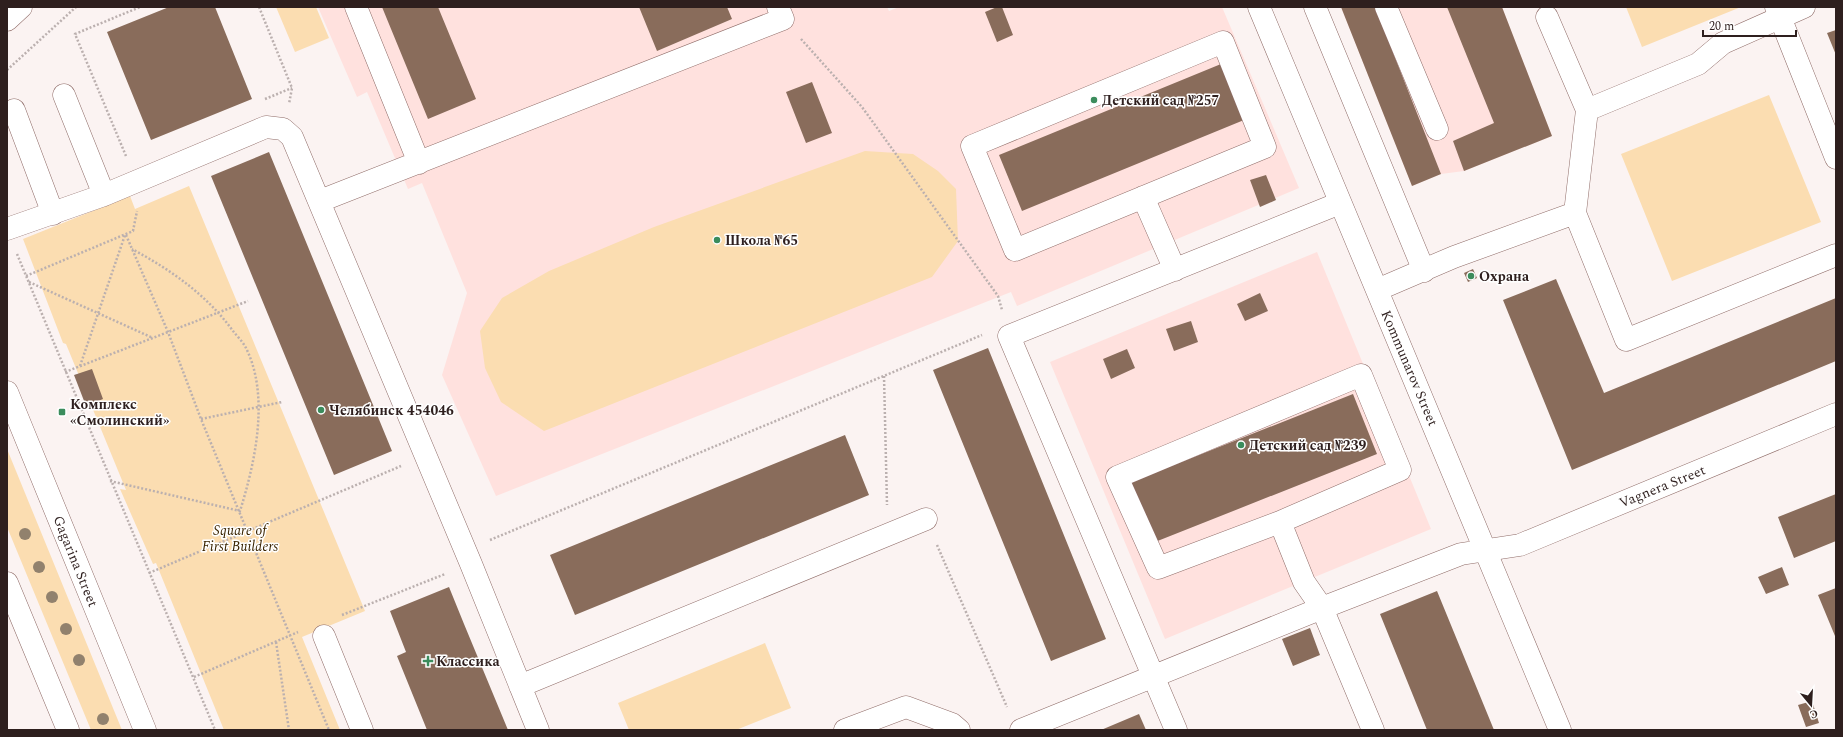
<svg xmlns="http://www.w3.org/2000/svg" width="1843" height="737" font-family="Spectral,serif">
  <rect width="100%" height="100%" fill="#fbf3f2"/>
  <path fill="#ffe1de" d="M318 7H887L889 11 899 7H1222L1299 188 1017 306 1011 292 496 496 442 375 467 293 422 183 408 189 367 92 357 97Z
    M1341 7H1502L1552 136 1464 171 1441 174 1412 186Z
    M1317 252 1431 529 1165 639 1050 362Z"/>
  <path fill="#fbddb1" d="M276 7H316L329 38 295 52Z
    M1626 7H1741L1642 47Z
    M1769 95 1821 222 1672 281 1621 154Z
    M865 151 913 154 938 171 956 189 958 241 932 277 544 431 501 402 485 368 480 331 502 298 549 271 654 227Z
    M189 186 365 611 302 637 340 730H224L156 563 153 564 120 489 126 490 66 344 63 343 23 239 130 196 135 209Z
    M7 449 122 730H91L7 527Z
    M765 643 791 708 736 730H629L618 703Z"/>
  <path fill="#896c5b" d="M169 7H215L252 99 151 140 107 32Z
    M382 7H438L476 99 428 119Z
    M639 7H727L732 19 657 51Z
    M997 7H1002L1013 35 997 42 985 12Z
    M1341 7H1375L1441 174 1412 186Z
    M1447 7H1502L1552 136 1464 171 1453 141 1494 123Z
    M1836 30V55L1827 33Z
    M1221 64 1244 120 1022 211 999 155Z
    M812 82 832 133 806 143 786 92Z
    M269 152 392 451 334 475 211 176Z
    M1266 175 1276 200 1260 207 1250 180Z
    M1473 269 1477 278 1468 282 1464 273Z
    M1556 279 1604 393 1836 298V361L1572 470 1503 300Z
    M1260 293 1268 311 1245 321 1237 304Z
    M1191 321 1198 342 1174 351 1166 329Z
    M988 348 1106 639 1051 661 933 370Z
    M1127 349 1135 368 1111 379 1103 359Z
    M92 369 103 399 86 406 74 375Z
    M1353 394 1377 454 1155 542 1131 482Z
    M845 435 869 495 575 615 550 555Z
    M1836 494V541L1794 558 1778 517Z
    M1782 567 1789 585 1766 594 1758 577Z
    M449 587 464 624 508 730H427L397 656 406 652 390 611Z
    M1836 588V635L1835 636 1818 595Z
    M1437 591 1494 730H1427L1380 614Z
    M1310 628 1320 655 1293 666 1282 639Z
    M1812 701 1819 723 1806 727 1798 705Z
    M1139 714 1146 730H1101Z"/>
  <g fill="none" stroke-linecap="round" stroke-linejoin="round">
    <defs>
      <path id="minor" d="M356 7 419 163
        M1259 7 1560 730
        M1315 7 1424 271
        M1386 7 1437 129
        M1776 7 1836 158
        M1547 17 1587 110
        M1223 42 1265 147 1015 250 972 146Z
        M64 95 104 195
        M14 110 53 214
        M1143 197 1175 270
        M320 201 783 19 778 7
        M1575 213 1587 110 1698 64 1723 43 1804 7
        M7 229 104 195 266 127 283 129 292 137 471 564 538 730
        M1377 290 1454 257 1575 213 1626 340 1836 255
        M1361 375 1400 470 1280 522 1158 568 1117 477Z
        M1280 522 1304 582 1322 608 1373 730
        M324 636 362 730
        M520 686 926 519
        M845 730 906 707 952 724 959 730
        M1021 730 1322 608 1461 554 1520 545 1836 414
        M1176 730 1009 336 1340 203"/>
      <path id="major" d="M7 20 21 7
        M7 392 145 730
        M7 583 68 730"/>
    </defs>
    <use href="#minor" stroke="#906d69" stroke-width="23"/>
    <use href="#major" stroke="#906d69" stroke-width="23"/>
    <path stroke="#bbb0af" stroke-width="2.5" stroke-dasharray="2 2" stroke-linecap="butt" d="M259 7 292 88 289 104
      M801 39 862 107 998 296 1002 310
      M7 70 76 7
      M265 99 292 88
      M126 156 75 34 140 7
      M126 235 168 332 201 419 329 730
      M17 254 215 730
      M26 276 133 231 137 211
      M29 282 153 338
      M80 366 125 235
      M65 372 248 301
      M884 376 887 505
      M201 419 282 402
      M110 481 240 511C255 463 270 396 246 348 243 342 237 336 233 331 207 295 171 270 132 249
      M490 540 982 335
      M937 545 1007 707
      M149 573 401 466
      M342 615 445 574
      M276 642 289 730
      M194 677 298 632"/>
    <use href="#minor" stroke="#fff" stroke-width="22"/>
    <use href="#major" stroke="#fff" stroke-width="22"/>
  </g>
  <g fill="#91816d">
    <circle cx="25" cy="534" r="6"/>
    <circle cx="39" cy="567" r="6"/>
    <circle cx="52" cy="597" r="6"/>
    <circle cx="66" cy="629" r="6"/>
    <circle cx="79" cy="660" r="6"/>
    <circle cx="103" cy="719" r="6"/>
  </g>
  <g fill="#3b8c5c" stroke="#fff" stroke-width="1.5">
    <circle cx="1094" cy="100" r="4"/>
    <circle cx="717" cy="240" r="4"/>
    <circle cx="1471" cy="276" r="4"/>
    <circle cx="321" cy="410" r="4"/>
    <rect x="58" y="408" width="8" height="8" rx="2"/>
    <circle cx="1241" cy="445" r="4"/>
    <path d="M426 655h4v4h4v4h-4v4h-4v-4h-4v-4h4z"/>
  </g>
  <g text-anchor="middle" stroke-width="3" stroke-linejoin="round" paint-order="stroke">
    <g font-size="14" font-weight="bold" fill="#2e1f1e" stroke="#fff" text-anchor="start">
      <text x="1102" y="105">Детский сад №257</text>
      <text x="725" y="245">Школа №65</text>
      <text x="1479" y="281">Охрана</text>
      <text x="70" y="409">Комплекс<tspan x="70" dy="16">«Смолинский»</tspan></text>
      <text x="329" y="415">Челябинск 454046</text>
      <text x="1249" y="450">Детский сад №239</text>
      <text x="436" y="666">Классика</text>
    </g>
    <g font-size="14" fill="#2e1f1e" stroke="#fff">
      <text transform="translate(1410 368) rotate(67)" y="5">Kommunarov Street</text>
      <text transform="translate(1662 486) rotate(-22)" y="5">Vagnera Street</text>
      <text transform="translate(76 561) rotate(68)" y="5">Gagarina Street</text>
    </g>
    <g font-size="14" font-style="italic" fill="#3a2400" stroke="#fff">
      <text x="240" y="535">Square of<tspan x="240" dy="16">First Builders</tspan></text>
    </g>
  </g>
  <rect width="1843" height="737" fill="none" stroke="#2e1f1e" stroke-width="16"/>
  <g transform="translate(1811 705) rotate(162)" stroke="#ffffff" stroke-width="3" paint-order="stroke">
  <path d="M0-3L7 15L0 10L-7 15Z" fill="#2e1f1e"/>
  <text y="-6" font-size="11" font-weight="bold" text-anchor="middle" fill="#2e1f1e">С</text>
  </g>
  <path d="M1703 30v6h93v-6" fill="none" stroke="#2e1f1e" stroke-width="2"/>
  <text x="1709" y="30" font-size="12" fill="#2e1f1e" stroke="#ffffff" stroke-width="3" paint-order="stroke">20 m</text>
</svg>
